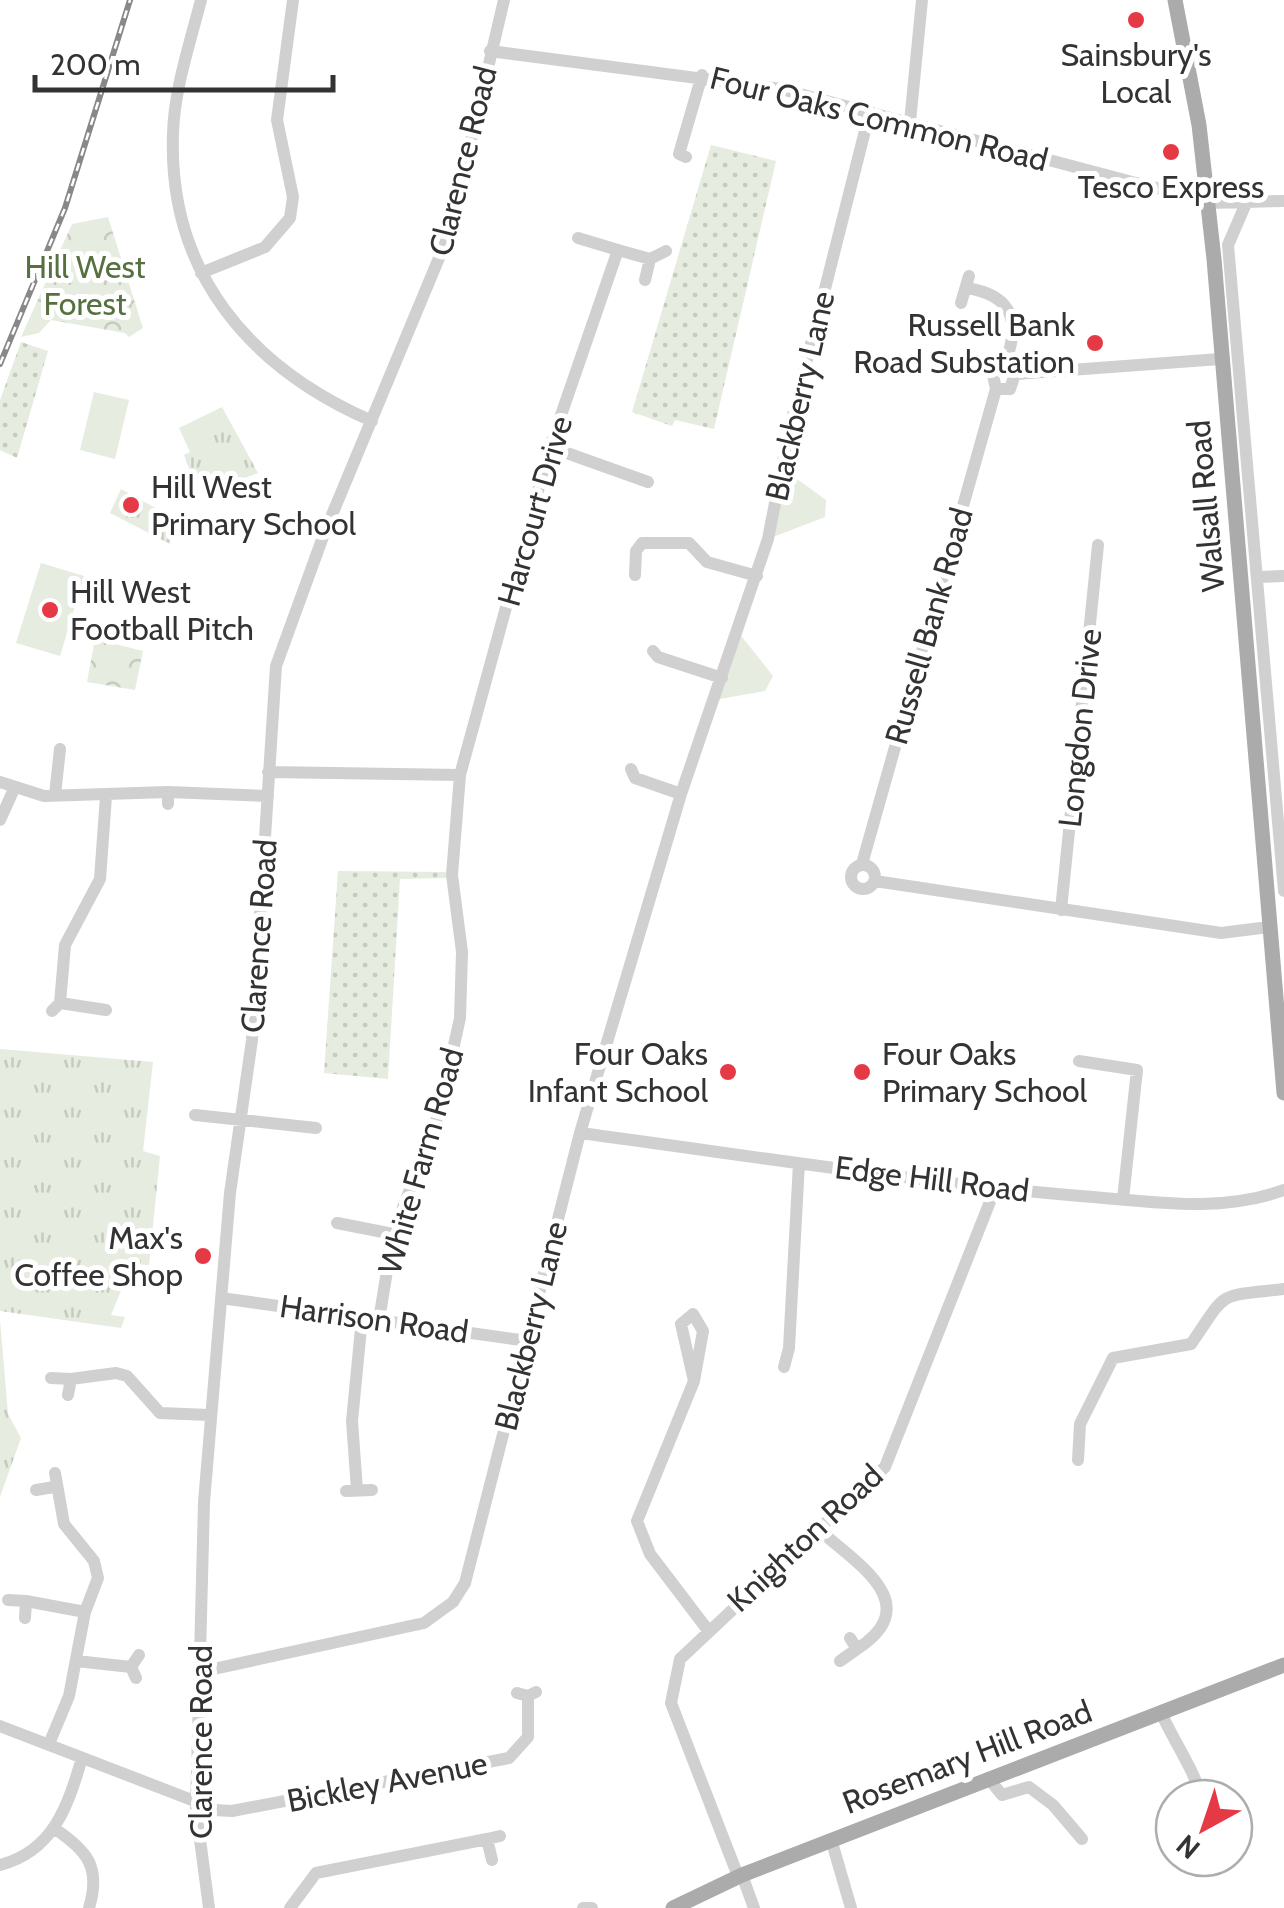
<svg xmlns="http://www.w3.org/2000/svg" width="1284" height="1908" font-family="Cabin,sans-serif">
  <defs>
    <pattern id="forest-crowns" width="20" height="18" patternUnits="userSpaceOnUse" patternTransform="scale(2.5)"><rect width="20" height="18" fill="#e6ecdf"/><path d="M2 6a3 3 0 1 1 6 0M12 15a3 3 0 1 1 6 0" fill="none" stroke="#c6cbc0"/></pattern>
    <pattern id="park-tufts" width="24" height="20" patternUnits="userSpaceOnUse" patternTransform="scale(2.5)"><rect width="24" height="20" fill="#e6ecdf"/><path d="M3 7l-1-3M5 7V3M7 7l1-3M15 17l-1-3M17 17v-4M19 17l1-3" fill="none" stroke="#c6cbc0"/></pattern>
    <pattern id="garden-dots" width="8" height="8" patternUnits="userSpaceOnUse" patternTransform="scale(2.5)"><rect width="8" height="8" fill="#e6ecdf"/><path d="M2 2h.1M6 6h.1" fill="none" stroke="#c6cbc0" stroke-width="1.8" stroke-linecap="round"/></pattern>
  </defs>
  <rect width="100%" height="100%" fill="#fff"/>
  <path fill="#e6ecdf" d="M94 392 129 400 115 459 80 450Z
    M782 468 826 500 825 517 768 539Z
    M41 563 84 576 60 656 16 643Z
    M739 633 773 676 765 691 714 700Z"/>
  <path fill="url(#forest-crowns)" d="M108 217 143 328 129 337 125 333 51 320 39 333 21 337 72 224Z
    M95 639 143 651 135 690 87 682Z"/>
  <path fill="url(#park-tufts)" d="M222 407 258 473 208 492 201 477 194 480 184 455 190 452 179 428Z
    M121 489 163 512 165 524 170 525V544L110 513Z
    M0 1049 153 1062 143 1151 160 1156 149 1265 132 1264 111 1315 125 1317 121 1328 0 1311Z
    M0 1320 8 1414 21 1438 0 1497Z"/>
  <path fill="url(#garden-dots)" d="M711 145 776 161 714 429 675 420 672 426 632 412Z
    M21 342 48 351 17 458 0 450V400Z
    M338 871 446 872 447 878 400 879 388 1079 324 1073Z"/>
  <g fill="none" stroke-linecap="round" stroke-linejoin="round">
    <path stroke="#d0d0d0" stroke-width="12" d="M201 0C190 43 174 90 173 134 168 273 250 368 372 421
      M490 51 781 89 1151 187 1206 197
      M910 122 922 0
      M686 157 679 154 702 75
      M1247 201 1228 245 1284 891
      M1207 203 1284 201
      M578 238 618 250
      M201 273 265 247 290 218 293 197 277 120 293 0
      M645 280 650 259
      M966 288C1016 295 1021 326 1003 368
      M961 303 969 276
      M1015 374 1010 389H996L993 375 1000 369 1015 374 1220 359
      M550 447 648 482
      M635 575 636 551 642 543H689L707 562 757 576
      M1260 577 1284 576
      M653 651 658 657 722 678
      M631 769 635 778 681 794
      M268 772 460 775 452 875 462 952 460 1018 439 1113 393 1234 379 1320
      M460 775 550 447 618 250 650 259 666 251
      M0 782 44 796 168 792
      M55 795 60 749
      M168 804V792L268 796
      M0 820 14 789
      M862 864 996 389
      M851 877a12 12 0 1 1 24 0a12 12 0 1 1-24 0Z
      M875 881 1221 933 1269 927
      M1061 910 1098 545
      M60 1003 65 945 100 879 106 796
      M52 1011 60 1003 106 1010
      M1079 1061 1137 1070 1123 1199
      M195 1115 316 1128
      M580 1133C746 1155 913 1182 1080 1196 1150 1201 1217 1214 1284 1190
      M337 1223 393 1234
      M221 1298 528 1341
      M784 1367 789 1348 799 1163
      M51 1378 71 1379
      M694 1381 703 1331 693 1314 681 1324 694 1381 637 1521 650 1554 707 1629
      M68 1395 71 1379 116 1373 127 1376 160 1413 209 1415
      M1078 1460 1080 1424 1113 1358 1191 1344C1229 1289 1215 1297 1284 1289
      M36 1490 54 1487
      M357 1490 352 1421 362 1318
      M346 1491 372 1490
      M818 1529C856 1563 927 1604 857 1649
      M8 1600 26 1601 25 1618
      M26 1601 85 1612
      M76 1661 131 1667
      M840 1661 857 1649 850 1638
      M200 1672 424 1623 453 1602 465 1583 580 1133 681 794 768 539 789 431 870 111
      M136 1678 131 1667 139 1655
      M517 1693 528 1696 536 1692
      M1161 1713C1175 1743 1192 1766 1202 1798
      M0 1726 197 1802
      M49 1744 69 1696 85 1612 98 1578 94 1561 64 1524 55 1473
      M988 1778 1002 1795 1029 1787 1053 1805 1082 1839
      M196 1809 232 1811 509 1758 528 1737V1696
      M55 1829C88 1851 101 1868 89 1908
      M831 1839 851 1908
      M492 1860 487 1839 500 1836
      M0 1865C54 1851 68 1805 82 1758
      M742 1875 754 1908
      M738 1876 671 1703 680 1659 885 1467 995 1189
      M209 1908 196 1809 204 1502 230 1193 252 1040 276 666 324 534 449 234 504 0
      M290 1908 316 1873 487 1839
      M583 1908H592"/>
    <path stroke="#ababab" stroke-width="15" d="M1175 0 1199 125 1214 259 1284 1093
      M673 1908 742 1875 1284 1665"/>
    <defs>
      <path id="rail" d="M0 364 65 208 130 0"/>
    </defs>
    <use href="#rail" stroke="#888" stroke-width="6"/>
    <use href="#rail" stroke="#fff" stroke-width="2.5" stroke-dasharray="8" stroke-linecap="butt"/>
  </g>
  <g fill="#e63946" stroke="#fff" stroke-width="4">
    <circle cx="1136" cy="20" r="10"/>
    <circle cx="1171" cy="152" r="10"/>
    <circle cx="1095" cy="343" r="10"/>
    <circle cx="131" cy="505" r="10"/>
    <circle cx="50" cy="610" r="10"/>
    <circle cx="728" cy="1072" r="10"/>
    <circle cx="862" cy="1072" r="10"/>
    <circle cx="203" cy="1256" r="10"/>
  </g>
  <g text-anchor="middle" stroke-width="10" stroke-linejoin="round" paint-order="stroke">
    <g font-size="32" fill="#333" stroke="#fff" text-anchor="end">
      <text x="1136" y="66" text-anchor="middle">Sainsbury's<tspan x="1136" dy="37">Local</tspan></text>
      <text x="1171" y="198" text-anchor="middle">Tesco Express</text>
      <text x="1075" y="336">Russell Bank<tspan x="1075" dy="37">Road Substation</tspan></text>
      <text x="151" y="498" text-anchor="start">Hill West<tspan x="151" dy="37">Primary School</tspan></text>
      <text x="70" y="603" text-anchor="start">Hill West<tspan x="70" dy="37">Football Pitch</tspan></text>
      <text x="708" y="1065">Four Oaks<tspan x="708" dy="37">Infant School</tspan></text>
      <text x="882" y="1065" text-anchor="start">Four Oaks<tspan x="882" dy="37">Primary School</tspan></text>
      <text x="183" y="1249">Max's<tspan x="183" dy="37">Coffee Shop</tspan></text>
    </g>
    <g font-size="32" fill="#333" stroke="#fff">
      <text transform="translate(879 119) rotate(14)" y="11">Four Oaks Common Road</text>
      <text transform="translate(463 161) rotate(-76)" y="11">Clarence Road</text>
      <text transform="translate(800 396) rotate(-77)" y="11">Blackberry Lane</text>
      <text transform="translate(1206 506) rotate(-95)" y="11">Walsall Road</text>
      <text transform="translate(535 511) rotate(-74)" y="11">Harcourt Drive</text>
      <text transform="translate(929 626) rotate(-74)" y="11">Russell Bank Road</text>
      <text transform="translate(1080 728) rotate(-84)" y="11">Longdon Drive</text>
      <text transform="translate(259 936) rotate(-86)" y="11">Clarence Road</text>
      <text transform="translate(421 1161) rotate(-74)" y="11">White Farm Road</text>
      <text transform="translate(932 1179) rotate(7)" y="11">Edge Hill Road</text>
      <text transform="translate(374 1319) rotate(8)" y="11">Harrison Road</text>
      <text transform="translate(531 1326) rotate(-76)" y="11">Blackberry Lane</text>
      <text transform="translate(805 1538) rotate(-43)" y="11">Knighton Road</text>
      <text transform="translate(201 1742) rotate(-90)" y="11">Clarence Road</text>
      <text transform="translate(967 1757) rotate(-21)" y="11">Rosemary Hill Road</text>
      <text transform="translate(387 1782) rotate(-11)" y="11">Bickley Avenue</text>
    </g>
    <g font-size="32" fill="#56703f" stroke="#fff">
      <text x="85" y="278">Hill West<tspan x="85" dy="37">Forest</tspan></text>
    </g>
  </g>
  <g transform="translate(1204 1828) rotate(220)"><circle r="48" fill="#ffffff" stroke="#adadad" stroke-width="2.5"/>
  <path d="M0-8L18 38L0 25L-18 38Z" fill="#e63946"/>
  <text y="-15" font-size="28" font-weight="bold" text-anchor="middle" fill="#333333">N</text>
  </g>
  <path d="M35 75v15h298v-15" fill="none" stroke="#333333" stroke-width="5"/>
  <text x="50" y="75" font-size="30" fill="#333333" stroke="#ffffff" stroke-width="8" paint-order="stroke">200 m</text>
</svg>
